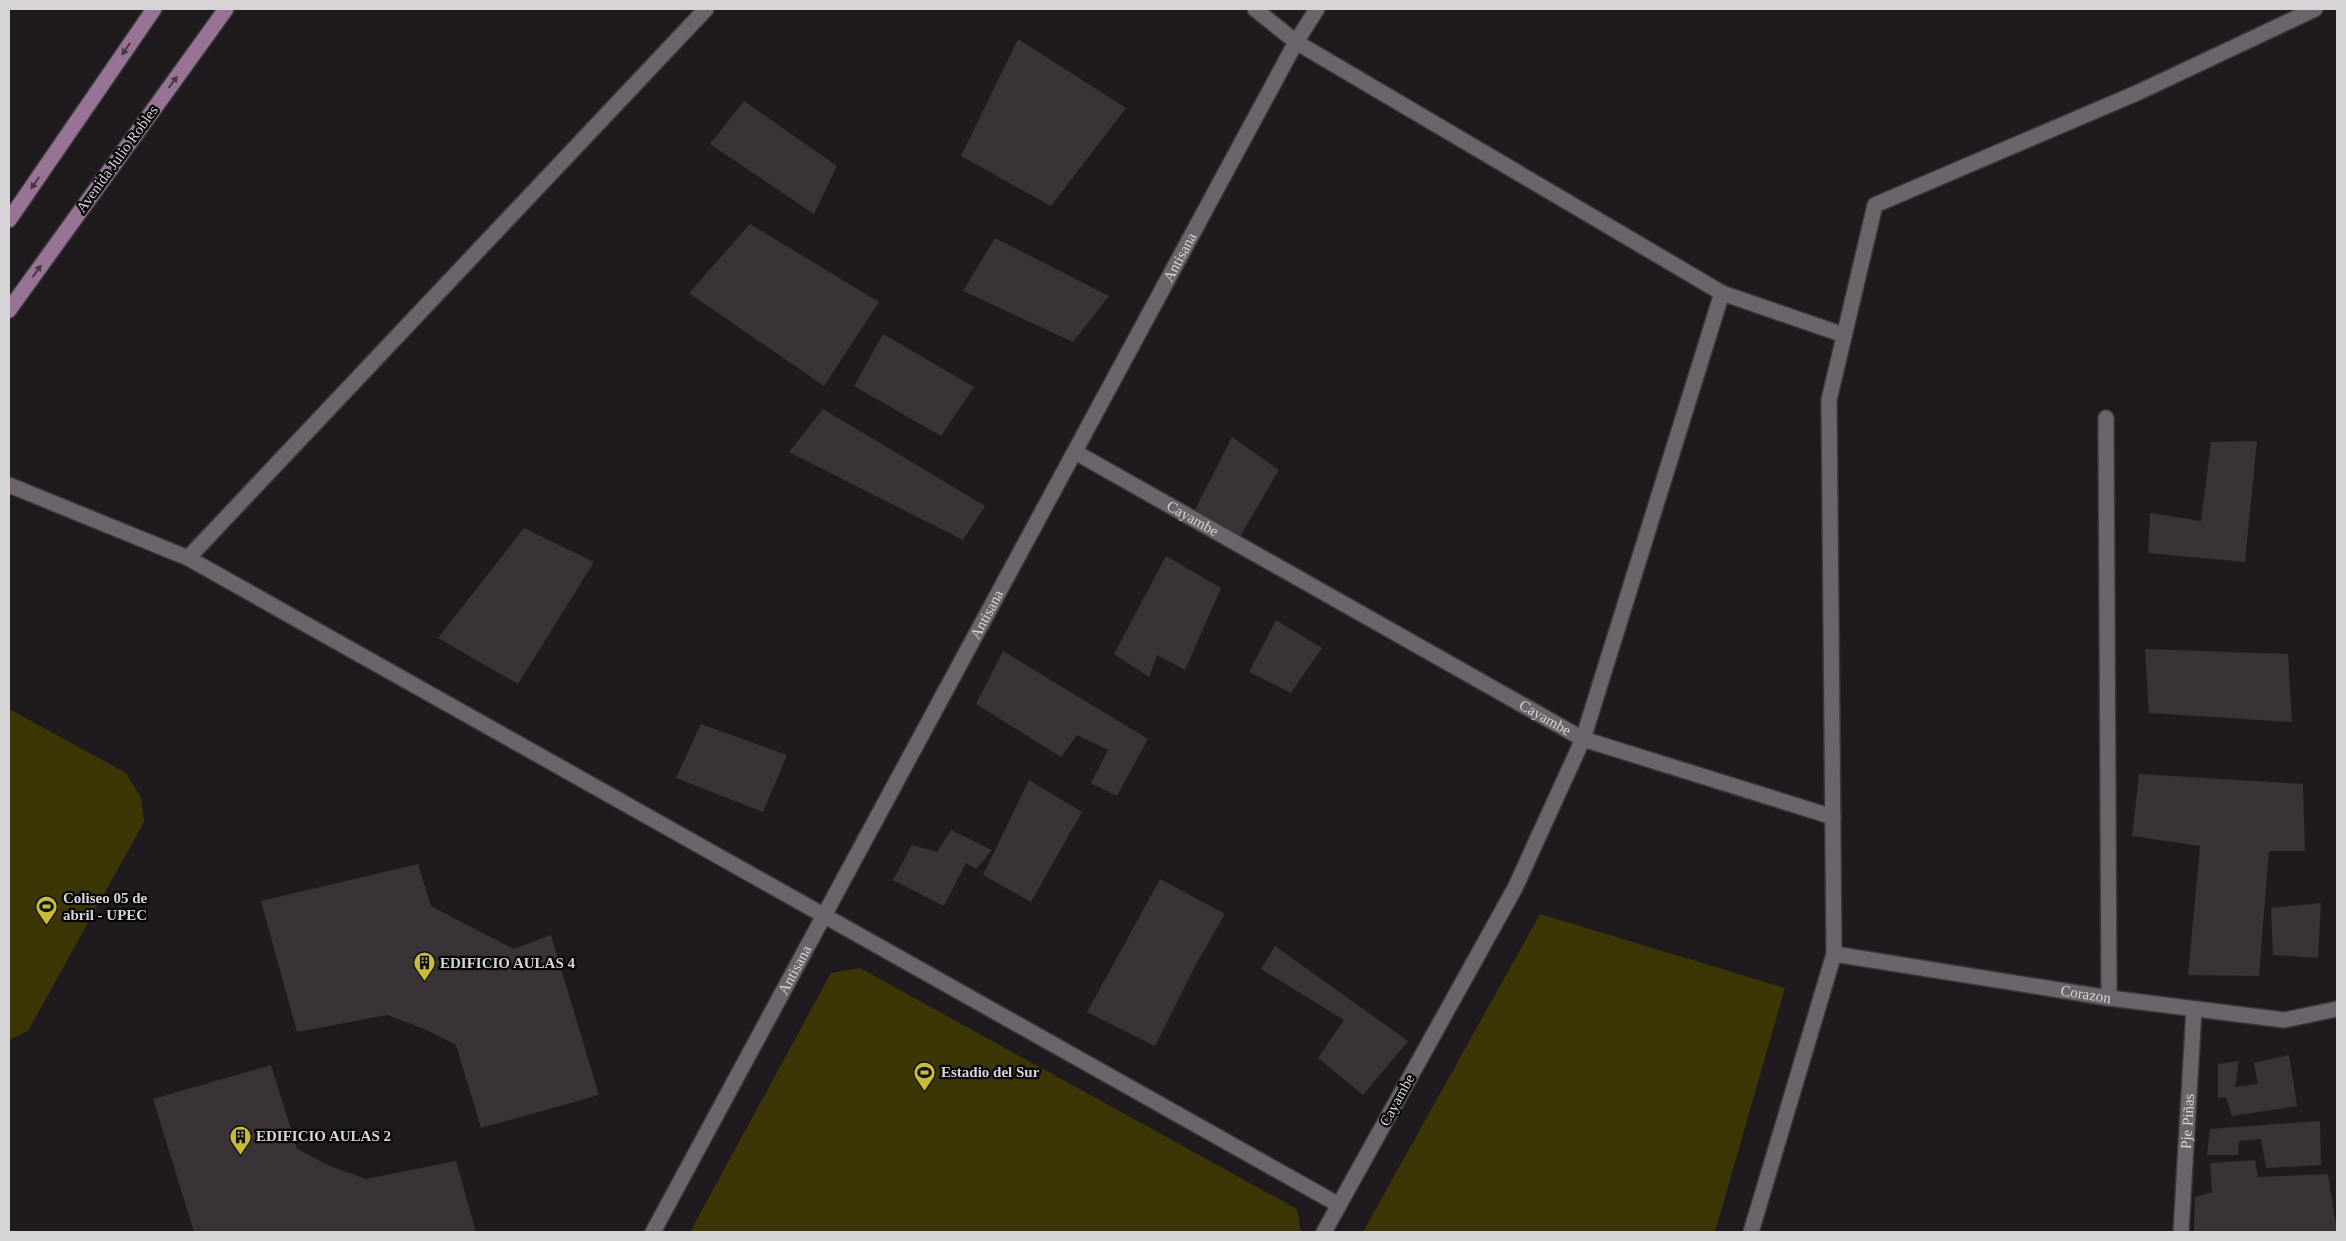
<svg xmlns="http://www.w3.org/2000/svg" width="2346" height="1241" font-family="'Times New Roman',serif">
  <rect width="100%" height="100%" fill="#1f1a1e"/>
  <path fill="#3c3606" d="M9 709 126 773 141 798 144 822 28 1031 9 1040Z
    M1540 914 1785 988 1715 1232H1363Z
    M860 968 1297 1209 1301 1232H690L831 973Z"/>
  <path fill="#393338" d="M1018 39 1126 108 1051 206 961 156Z
    M744 101 837 166 814 214 710 144Z
    M750 224 879 302 824 386 689 293Z
    M995 238 1109 296 1073 342 963 291Z
    M883 334 974 387 941 436 854 386Z
    M823 409 985 506 963 540 789 452Z
    M1232 437 1279 470 1239 538 1194 512Z
    M2257 441 2245 562 2148 553 2150 513 2201 521 2211 442Z
    M524 528 594 562 518 684 438 638Z
    M1166 556 1221 588 1185 670 1157 655 1149 677 1114 654Z
    M1276 620 1322 648 1291 693 1249 672Z
    M2145 649 2288 654 2292 722 2149 713Z
    M1003 651 1148 739 1117 796 1091 783 1108 750 1077 735 1061 757 976 704Z
    M701 724 787 755 763 812 676 778Z
    M2139 774 2303 784 2305 851H2269L2259 976 2188 975 2200 846 2132 836Z
    M1029 780 1082 812 1031 902 983 875Z
    M951 830 992 850 976 869 966 863 944 906 893 880 912 845 937 852Z
    M418 864 431 906 471 927 514 949 551 935 599 1095 481 1128 456 1045 422 1028 387 1015 297 1032 261 901Z
    M1160 879 1225 914 1195 966 1155 1046 1087 1012Z
    M2321 903 2318 958 2273 955 2271 908Z
    M1275 946 1408 1041 1363 1095 1318 1058 1344 1020 1261 969Z
    M2289 1055 2297 1106 2232 1116 2226 1097 2218 1098V1064L2239 1061 2235 1087 2258 1084 2254 1063Z
    M271 1065 297 1149 330 1166 366 1179 456 1161 476 1232H194L153 1099Z
    M2320 1121 2321 1165 2266 1168 2261 1139 2239 1141 2238 1155H2207L2210 1129Z
    M2255 1160 2258 1177 2328 1174 2337 1232H2194L2195 1197 2212 1192 2210 1163Z"/>
  <g fill="none" stroke-linecap="round" stroke-linejoin="round">
    <defs>
      <g id="minor">
        <path d="M1255 9 1296 42 1722 293"/>
        <path d="M2106 418 2109 998"/>
        <path id="s1" d="M1075 452 1583 739 1515 888 1324 1232"/>
        <path d="M9 485 188 558 1339 1205"/>
        <path d="M188 558 706 9"/>
        <path d="M1833 817 1583 739 1722 293 1844 335"/>
        <path id="s2" d="M1834 954 2109 998 2284 1020 2337 1009"/>
        <path id="s3" d="M653 1232 1296 42 1317 9"/>
        <path d="M1751 1232 1834 954 1829 400 1875 205 2139 92 2315 9"/>
        <path id="s4" d="M2181 1232 2194 1009"/>
      </g>
      <path id="major" d="M9 220 154 9
        M9 310 226 9"/>
    </defs>
    <use href="#minor" stroke="#3a373a" stroke-width="18"/>
    <use href="#major" stroke="#3a373a" stroke-width="18"/>
    <use href="#minor" stroke="#6b646a" stroke-width="15"/>
    <use href="#major" stroke="#977496" stroke-width="15"/>
  </g>
  <defs><path id="oneway-solid" d="M-6-.8H1V-3.2L6.5 0L1 3.2V.8H-6Z" transform="scale(1.25)"/></defs>
  <g fill="#483747">
    <use href="#oneway-solid" transform="translate(126 49) rotate(124)"/>
    <use href="#oneway-solid" transform="translate(173 82) rotate(-54)"/>
    <use href="#oneway-solid" transform="translate(35 183) rotate(124)"/>
    <use href="#oneway-solid" transform="translate(37 271) rotate(-54)"/>
  </g>
  <defs>
    <symbol id="stadium-pin" viewBox="-11 -11 22 30"><path d="M0 17L-7.5 6A9.5 9.5 0 1 1 7.5 6Z" fill="#c9bb3a" stroke="#070607"/><path d="M0-5a6.5 5 0 1 0 0 10a6.5 5 0 1 0 0-10ZM-3.5-1.8h7v3.6h-7Z" fill="#111"/></symbol>
    <symbol id="building-pin" viewBox="-11 -11 22 30"><path d="M0 17L-7.5 6A9.5 9.5 0 1 1 7.5 6Z" fill="#c9bb3a" stroke="#070607"/><path d="M-4-6H4V6H1V3H-1V6H-4ZM-2.5-4.3h1.7v1.8h-1.7ZM.8-4.3h1.7v1.8H.8ZM-2.5-1h1.7V.8h-1.7ZM.8-1h1.7V.8H.8Z" fill="#111"/></symbol>
  </defs>
  <g fill-rule="evenodd">
    <use href="#stadium-pin" x="34" y="894" width="25" height="34"/>
    <use href="#building-pin" x="412" y="950" width="25" height="34"/>
    <use href="#stadium-pin" x="912" y="1060" width="25" height="34"/>
    <use href="#building-pin" x="228" y="1124" width="25" height="34"/>
  </g>
  <g text-anchor="middle" stroke-width="4.5" stroke-linejoin="round" paint-order="stroke">
    <g font-size="15" fill="#d7d4d7" stroke="#070607">
      <text transform="translate(117 159) rotate(-54)" y="5">Avenida Julio Robles</text>
      <text dy="5" stroke="none"><textPath href="#s3" startOffset="1108">Antisana</textPath></text>
      <text dy="5" stroke="none"><textPath href="#s1" startOffset="135">Cayambe</textPath></text>
      <text dy="5" stroke="none"><textPath href="#s3" startOffset="702">Antisana</textPath></text>
      <text dy="5" stroke="none"><textPath href="#s1" startOffset="540">Cayambe</textPath></text>
      <text dy="5" stroke="none"><textPath href="#s3" startOffset="298">Antisana</textPath></text>
      <text dy="5" stroke="none"><textPath href="#s2" startOffset="255">Corazon</textPath></text>
      <text transform="translate(1397 1100) rotate(-61)" y="5">Cayambe</text>
      <text dy="5" stroke="none"><textPath href="#s4" startOffset="111">Pje Piñas</textPath></text>
    </g>
    <g font-size="15" font-weight="bold" fill="#d7d4d7" stroke="#070607" text-anchor="start">
      <text x="63" y="903">Coliseo 05 de<tspan x="63" dy="17">abril - UPEC</tspan></text>
      <text x="440" y="968">EDIFICIO AULAS 4</text>
      <text x="941" y="1077">Estadio del Sur</text>
      <text x="256" y="1141">EDIFICIO AULAS 2</text>
    </g>
  </g>
  <rect width="2346" height="1241" fill="none" stroke="#d7d4d7" stroke-width="20"/>
</svg>
